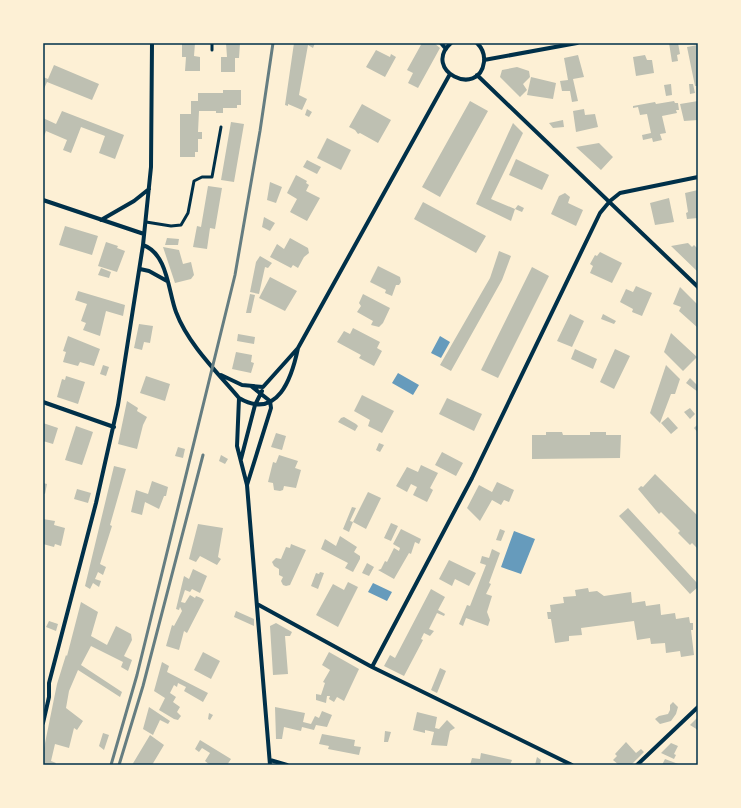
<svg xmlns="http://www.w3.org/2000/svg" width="741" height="808" font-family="Poppins,sans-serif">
  <rect width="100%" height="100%" fill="#fdf0d5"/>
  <path fill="#669bbc" d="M440 336 450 342 441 358 431 353Z
    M398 373 419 385 413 395 392 383Z
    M514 531 535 539 521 574 501 567Z
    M373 583 392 592 387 601 368 592Z"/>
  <path fill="#bec0b2" d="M182 43H195L194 56 200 57V71H185L186 57H182Z
    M226 43H240L239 58H235V72H221V57H227Z
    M294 43H315L313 48 308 45 299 95 307 99 302 110 288 104V106L285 105Z
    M422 43H434L440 48 418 88 408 83 413 73 407 70Z
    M669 43H678L680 54 677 55 678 61 672 62Z
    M698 45V86H695L687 47Z
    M376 50 390 57 391 54 396 57 385 77 366 67Z
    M578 55 584 77 573 79 578 101 572 102 570 91H562L560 81 568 80 564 58Z
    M645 55 647 60H652L654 73 636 76 633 57Z
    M54 65 99 84 92 100 47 82 43 91V77L48 79Z
    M517 67 529 71 530 77 523 84 527 90 520 97 500 77 502 70Z
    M531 77 556 83 553 99 527 95Z
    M671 84 672 95 666 96 664 85Z
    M689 84H693L695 93 690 94Z
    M223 90H241V105H237V108H223V113H216V111H199L198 132H202V139H198V152H195V157H180V114H191V101H198V93H223Z
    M470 101 488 111 440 197 422 187Z
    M674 101 675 103H678L679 110H676L677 113 662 116 666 133 660 134 662 140 653 142 652 138 643 140 642 135 651 133 647 114 640 115 638 107 633 108V106L655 102 656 104Z
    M698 101V120L684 121 680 104Z
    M362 104 391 120 378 143 360 133 358 134 355 130 349 127Z
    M307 109 312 112 309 117 305 115Z
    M584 109 585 115 595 114 598 127 576 132 573 111Z
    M62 111 124 135 115 159 99 153 105 136 81 127 71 153 63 150 67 140 46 131 43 139V118L56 124Z
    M563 120 564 127 553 128 549 123Z
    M231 122 244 124 234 182 221 180Z
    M513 123 523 133 491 199 515 209 511 221 476 204Z
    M327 138 351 150 341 170 317 158Z
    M599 143 613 157 601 170 576 147Z
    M516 159 549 175 542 190 509 175Z
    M307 160 321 167 317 174 303 167Z
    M296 175 307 181 306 183 309 185 306 191 320 198 307 221 290 212 297 199 287 193Z
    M270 182 282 187 276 203 267 200Z
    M208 186 222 188 215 229 210 228 207 249 193 247 197 226 201 227Z
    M698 190V218L687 219 686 213 688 212 685 193Z
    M565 193 570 197 568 203 583 210 576 226 551 214 559 196Z
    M669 198 674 222 655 225 650 203Z
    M423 202 486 236 476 253 414 219Z
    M518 205 524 208 522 212 515 209Z
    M264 217 275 223 270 231 262 227Z
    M65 226 98 236 92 255 59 245Z
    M167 238 179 239 178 245H165Z
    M290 238 308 248 309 253 304 257 298 268 293 265 291 268 270 257 277 244 284 249Z
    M106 242 118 246 117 248 125 251 117 272 98 266Z
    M688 243 692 247 694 245 698 249V272L671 246Z
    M163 247 179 250 183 264 191 262 194 275 191 279 175 283Z
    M499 251 511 256 502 280 451 371 440 365 490 278Z
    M600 252 622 263 612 283 590 273 593 266 590 264 595 255 597 256Z
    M260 256 272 263 268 268 265 267 259 294 250 292 256 262Z
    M378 266 400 277 401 282 399 285H396L392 296 385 293 386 290 370 282Z
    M532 267 549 276 498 378 481 370Z
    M101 268 111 272 109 278 98 275Z
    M270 277 297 291 285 311 259 298Z
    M636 286 652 293 642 316 632 312 633 309 620 302 626 289 633 292Z
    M680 287 698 305V328L679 311 681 307 673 304Z
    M78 291 125 305 123 316 106 311 100 336 83 330 86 323 81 321 87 304 75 300Z
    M250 294 255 295 251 313H246Z
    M363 294 390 308 383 323 379 327 371 325 373 321 357 312 361 306 359 303Z
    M570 314 584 321 572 347 557 341Z
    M603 314 616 321 614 324 601 319Z
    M139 324 153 326 150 343 144 342 142 350 134 348Z
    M353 328 380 342 377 348 382 351 374 366 359 358 361 355 337 342 344 331 350 334Z
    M671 333 697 357 683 371 664 352Z
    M238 334 255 337 254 344 237 341Z
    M68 336 100 349 94 366 80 362 78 366 63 362 66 352 63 351Z
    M575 349 597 359 593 369 571 359Z
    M615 349 630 356 614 389 600 382Z
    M236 352 252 355 251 362 254 363 251 373 232 369Z
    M103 365 109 367 106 376 100 374Z
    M666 365 680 379 675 394H671L660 423 650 413Z
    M66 376 85 382 78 404 57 397 62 379 65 380Z
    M146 376 170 384 165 401 140 393Z
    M690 378 698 386V392L686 383Z
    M362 395 394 411 382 433 368 426 370 420 354 411Z
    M447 398 482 414 474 431 439 414Z
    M127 401 138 408 137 411 147 417 143 425 137 449 118 444Z
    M690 408 695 414 690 419 684 412Z
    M344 417 356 424 358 426 355 431 338 422 341 418Z
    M668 417 678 428 671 434 661 423Z
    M43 423 58 428 53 444 43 441Z
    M698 424V433L694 428Z
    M76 426 93 432 82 465 65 460Z
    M546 432H562L563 435H590V432H606V435H621L620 458 532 459V435H546Z
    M276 433 286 436 282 450 271 447Z
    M379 443 384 445 380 452 376 450Z
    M178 447 185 449 183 458 175 456Z
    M442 452 463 463 456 476 435 465Z
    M221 455 228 459 225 464 219 461Z
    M279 455 298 461 295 468 301 470 296 488 284 486 283 490 280 491 274 490 273 483 268 482 273 462 276 463Z
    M421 465 438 473 430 488 433 490 427 502 413 495 417 487 411 484 407 492 396 486 407 467 418 472Z
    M114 466 126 469 110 525 112 526 100 564 106 567 103 575 98 572 95 579 101 581 99 587 93 583 90 589 85 586Z
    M655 474 698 516V549L692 543 690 545 678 533 680 531 661 512 659 514 638 489 641 486 643 487Z
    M152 481 168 487 166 496H164L159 509 145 502 142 515 131 512 136 490 148 494Z
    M497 482 514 490 509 502 504 500 501 505 492 500 480 521 467 508 479 485 492 492Z
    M43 483 47 484 45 494 43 493Z
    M77 489 91 493 88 503 74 499Z
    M368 492 381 498 366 529 353 522 349 532 343 529 352 507 356 508 350 521 353 522Z
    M628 508 698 584V587L690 594 619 516Z
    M43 519 55 521 54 525 65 528 61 546 55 544 54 547 43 544Z
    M391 523 398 526 391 541 384 538Z
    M198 524 223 528 218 557 221 559 217 565 200 556 196 562 189 559Z
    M401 529 421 539 419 544 415 542 411 554 409 553 394 579 378 570 381 569 385 561 387 562 394 548 399 551 400 548 393 544Z
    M500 529 505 531 501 541 496 540Z
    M340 536 357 547 354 552 360 556V559L353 572 345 568 348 563 321 549 325 539 336 546Z
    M291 544 306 550 290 585 286 586 283 585 281 581 283 577 279 575V569L274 566 272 562 276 558 281 559 286 547 290 548Z
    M492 549 500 553 489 583 491 584 486 594 492 596 487 612 490 620 488 626 466 618 463 626 459 624 467 605 470 606 486 565 480 563 482 556 489 558Z
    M449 560 476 573 469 586 455 579 452 586 439 579Z
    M367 563 374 567 369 576 362 573Z
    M193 569 207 576 200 593 192 589 190 592 185 590 181 602 185 603 190 595 195 598 196 596 201 598 204 600 187 633 184 631 179 650 166 646 172 625 174 626 182 611 180 607 179 610 176 609 184 576 189 579Z
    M320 572 324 573 318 589 311 586 316 573 319 574Z
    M348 582 358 587 338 627 316 615 333 584 344 590Z
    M588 588 589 592 597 591 604 596 631 592 632 603 645 601 646 606 660 604 661 615 675 613 676 619 689 617 690 623H693V630H691L694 655 681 657 680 651 666 653 665 643 651 644 650 638 637 640 634 621 581 628 582 635 569 636V641L555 643 551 619H548L547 612H551L550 605 564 603 563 597 576 596 575 590Z
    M431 589 445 597 438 610 445 614 444 616 437 613 429 629 434 631 430 636 424 633 421 639 423 640 404 676 384 666 390 655 395 658Z
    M81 602 98 612 91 636 107 645 116 626 131 634 132 640 124 656 132 660 128 671 121 667 123 662 91 646 81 665 122 692 120 697 78 670 69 691 66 708 83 721 77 730 74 728 69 748 55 744 51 761 56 763 55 765H43V753L57 684 66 655 67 656Z
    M236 611 254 619V626L234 617Z
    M49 621 58 624 56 631 46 627Z
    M276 623 292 632 290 636H285L288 674 273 675 270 626Z
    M203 652 220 661 211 679 194 670Z
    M329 652 359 669 344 701 337 697 334 702 329 699 330 696H327L326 703 316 700V694L321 695 325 683 323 682 330 670 322 665Z
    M162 662 169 666 167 672 208 693 203 702 184 691 186 687 178 683 177 687 174 685 170 693 176 697 173 702 180 707 177 712 181 716 178 720 174 719 159 710 165 698 154 691Z
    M440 668 446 671 437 693 431 690Z
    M673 702 678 707 676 714 671 721 660 724 655 719 659 716 668 714 670 710V705Z
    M149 707 170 721 168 724 160 720 153 735 143 729Z
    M275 707 305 713 303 722 311 724 315 716 319 718 322 711 332 715 327 727 316 725 314 730 302 727 301 731 284 727 282 739H276Z
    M417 712 437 717 435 728 439 729 447 720 455 728 450 731 447 746 431 745 434 732 425 730V733L413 730Z
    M209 713 213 715 210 720 208 719Z
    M698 717V730L690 725Z
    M385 731 391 732 388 742H384Z
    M103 733 109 735 104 750 99 746Z
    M322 734 355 740 354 746 361 747 359 755 328 749 329 746 319 744Z
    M150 735 164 745 152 765H132Z
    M200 740 231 759 227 765H210L205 761 210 753 202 748 199 752 195 749Z
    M626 742 636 753 641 749 644 752 631 765H619L613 760 617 756 615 754Z
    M671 743 678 746 674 754 676 755 674 759 661 753Z
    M481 753 512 760 510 765H470L472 758 480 759Z
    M537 757 541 760 540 765H535Z
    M665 759 681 765H662Z"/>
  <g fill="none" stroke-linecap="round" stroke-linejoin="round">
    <path stroke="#003049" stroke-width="3" d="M212 43V50
      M146 222 171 226 181 225 188 213 194 181 202 177H212L221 127"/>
    <path stroke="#003049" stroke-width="4" d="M441 43 446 49
      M451 43C421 70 479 99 484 62 485 54 482 48 477 43
      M484 60 577 43
      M477 75 698 287
      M43 200 144 234
      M101 220 134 201 149 189
      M143 245C168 254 168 291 176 312 188 344 217 372 239 398L237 446 247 485 270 765
      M140 269 149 271 167 281
      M221 375 242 385 263 387 298 348
      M239 398C278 421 292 377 298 348L450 74
      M43 402 114 427
      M241 459 255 405 262 391
      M247 485 271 408 270 401 251 386
      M257 604 372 667 572 765
      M372 667 472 478 600 213 610 201 620 193 698 177
      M43 723 49 697V683L96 503 118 405 143 245 151 167 152 43
      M270 760 287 765
      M637 765 698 707"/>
    <path stroke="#657d81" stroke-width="3" d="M111 765 137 675 235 275 260 131 273 43
      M119 765 143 686 203 455"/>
  </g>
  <rect width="741" height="808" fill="none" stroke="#fdf0d5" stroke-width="88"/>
  <rect x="44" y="44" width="653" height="720" fill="none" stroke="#003049" stroke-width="1.5"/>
</svg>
